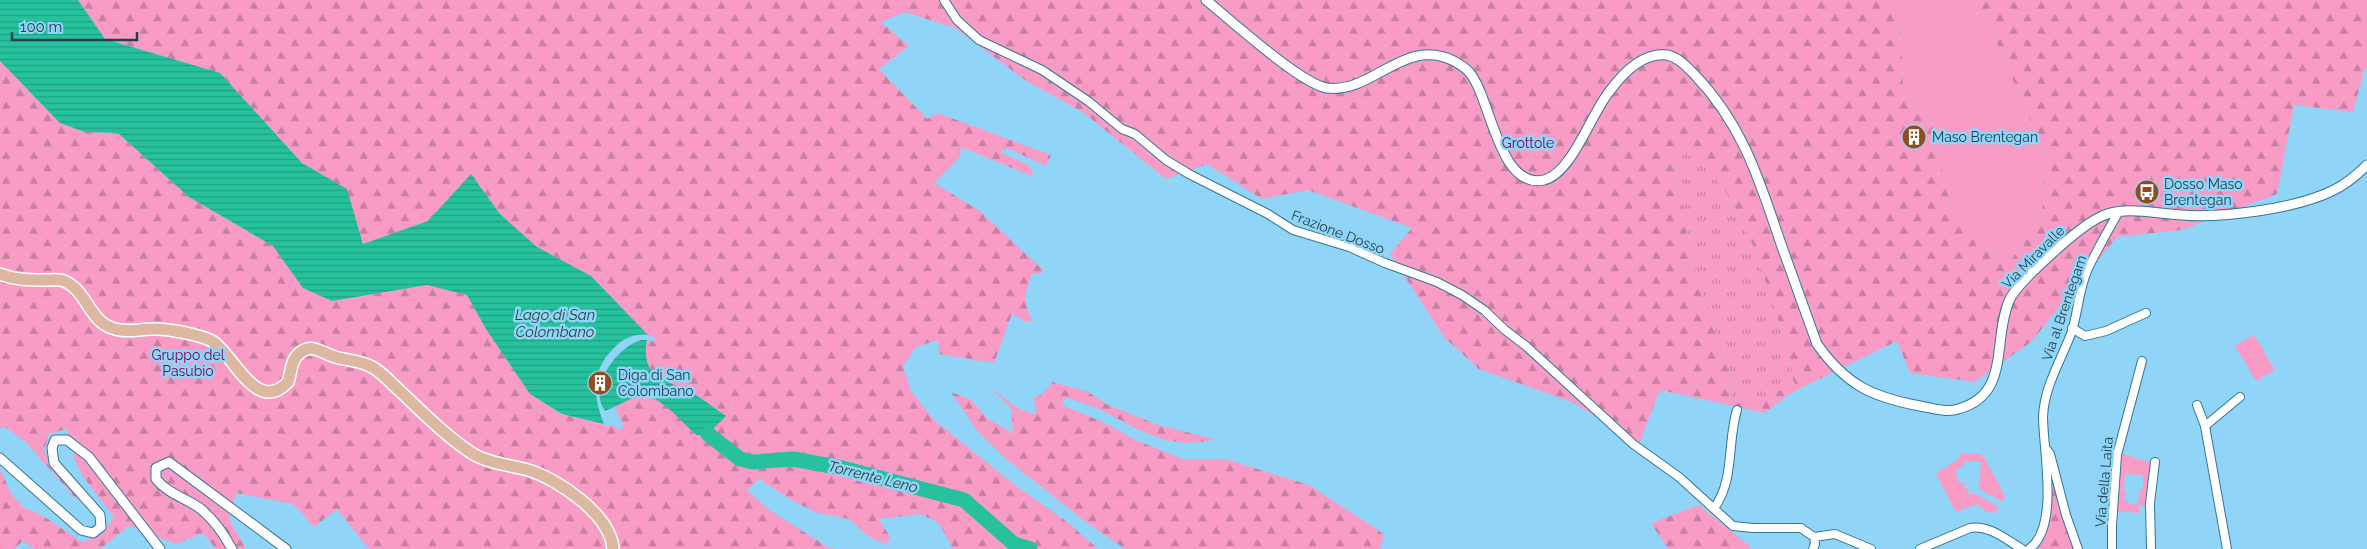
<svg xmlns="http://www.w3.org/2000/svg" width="2367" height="549" font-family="Raleway,sans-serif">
  <defs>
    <pattern id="forest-firs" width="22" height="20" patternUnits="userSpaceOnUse" patternTransform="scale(1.25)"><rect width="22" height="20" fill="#f89bc5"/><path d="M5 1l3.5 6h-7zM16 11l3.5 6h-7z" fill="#c880a2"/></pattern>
    <pattern id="park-tufts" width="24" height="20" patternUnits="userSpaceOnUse" patternTransform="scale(1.25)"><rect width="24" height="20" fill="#f89bc5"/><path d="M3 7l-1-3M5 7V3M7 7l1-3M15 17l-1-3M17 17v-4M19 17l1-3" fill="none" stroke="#c880a2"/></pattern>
    <pattern id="water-rules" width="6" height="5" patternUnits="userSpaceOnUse" patternTransform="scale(1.25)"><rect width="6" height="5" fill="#26c29d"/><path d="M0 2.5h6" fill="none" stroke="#209f82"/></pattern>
  </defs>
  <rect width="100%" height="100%" fill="#90d4f7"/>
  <path fill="#f89bc5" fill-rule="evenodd" d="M1899 0H1978L2046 156 2042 216 2006 267 1951 208 1930 118 1903 88Z
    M2254 335 2275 370 2256 381 2235 346Z
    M2120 453 2152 463 2147 506 2139 505V513L2115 511ZM2125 474 2143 475V489H2140L2139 500 2135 506 2123 499 2127 494 2124 492Z
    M1959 454H1980L1984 457 2004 494 2005 498 2003 502 1979 489 1981 462H1964V465L1955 471 1958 477V482L1965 483 1964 488 1969 489 1968 494H1975L1999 507 1995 513 1985 511 1978 504 1956 512 1936 474 1960 458Z"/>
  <path fill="url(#forest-firs)" fill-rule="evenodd" d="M78 0H1899L1903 88 1930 118 1951 208 2006 267 2042 216 2046 156 1978 0H2367V69L2365 68 2353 112 2294 105 2277 194 2182 230 2117 237 2031 342 1975 382 1910 373 1897 341 1789 394 1765 413 1660 390 1639 444 1574 403 1479 369 1444 337 1390 254 1412 228 1308 190 1262 199 1207 164 1166 179 1084 113 1025 80 955 28 905 12 881 22 909 46 879 69 927 119 938 113 1051 155 1046 166 1007 148 1000 152 1030 166 1034 177 961 147 960 157 934 183 980 211 1045 272 1032 274C1024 295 1023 301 1032 321H1025L1012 314 994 363 939 354 938 340 916 347 903 366 911 391 934 420 1016 486 1066 521 1098 549H953L939 523 921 514 878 519 890 536 887 545 868 536 849 519 818 513 795 502 759 479 747 490 768 509 829 548 836 549H369L337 509 314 527 293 504 236 493 229 519 246 549H216L203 533 176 544 129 526 100 549H34L23 541 14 549H0V469L12 495 23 507 45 517 82 542 102 535 114 517 82 475 75 460 67 429 49 434 44 451 49 461 78 497 76 499 25 441 5 427 0 428V61L60 123 85 132 118 133 189 197 273 246 303 288 332 301 427 285 467 295 486 329 530 394 561 414 604 424 606 427 614 425 618 430 624 427 615 407C622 404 632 397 640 396 662 393 682 423 697 435L708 434 725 416C715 409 705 400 694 394 666 379 640 379 647 340L656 342V338L648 335 591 276 537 247 500 214 471 175 428 221 362 245 347 190 302 163 220 73 105 39ZM1690 148 1730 197 1755 250 1788 349 1794 385 1769 394 1733 402 1727 363 1693 263 1672 154Z
    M1053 382 1088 392 1108 405 1161 426 1215 439C1169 451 1142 431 1103 411 1092 405 1078 402 1066 397L1062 405 1103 422 1138 441 1183 459H1225L1309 485 1384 534 1380 549H1125L1086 522 1005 458 978 432 951 392 971 400 988 419 1013 433 1011 408 989 387C1007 398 1015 411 1036 414L1034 398 1042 394Z
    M2049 457 2075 549H2037L2042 543C2051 512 2054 489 2049 457Z
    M1699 505 1753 549H1668L1651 523Z"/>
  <path fill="url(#park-tufts)" d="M1690 147 1730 197 1755 250 1788 349 1794 385 1744 405 1733 402 1727 363 1693 263 1672 154Z"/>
  <path fill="url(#water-rules)" d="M0 0H78L105 39 220 73 302 163 347 189 363 244 428 221 471 174 500 214 537 247 591 276 648 335C636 333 624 338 616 346 591 369 592 394 604 424L562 414 530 394 486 329 467 295 427 285 332 301 303 288 273 246 189 197 118 133 85 132 60 123 0 61Z
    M641 340H647C640 379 666 379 694 394 705 400 715 409 726 416L708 434 697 435C682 424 658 390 637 397 626 400 616 407 605 411 587 387 617 347 641 340Z"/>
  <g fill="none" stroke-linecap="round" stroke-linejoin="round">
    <path stroke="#26c29d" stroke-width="15" d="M708 434 740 459 753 462 793 459 842 468 964 500 1014 544 1030 549"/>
    <defs>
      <path id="minor" d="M944 0 957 20 979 40 1042 70 1088 101 1122 129 1135 134 1166 160 1189 174 1268 214 1293 230 1349 247 1385 263 1437 282 1462 295 1484 310 1505 330 1526 346 1633 444 1679 477 1733 526 1753 528H1801L1814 537 1815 544 1813 549
        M2072 328 2085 336 2106 331 2146 313
        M2197 405 2205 426 2227 549
        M2205 426 2240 397
        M2047 450 2050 454 2066 515 2078 549
        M1714 508C1735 481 1727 441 1737 410
        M1814 537 1835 534 1871 549
        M1920 549 1970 528C1990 525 2005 539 2022 549
        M2029 549C2060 528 2043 449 2043 417 2044 386 2062 359 2072 331 2078 311 2079 290 2087 271 2096 251 2108 231 2119 211
        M2112 549V525L2117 455 2142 361
        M2151 549 2150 503 2155 462"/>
      <path id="tertiary" d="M1206 0C1229 19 1301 84 1327 88 1373 94 1404 36 1454 61 1459 64 1465 67 1469 72 1491 96 1498 190 1544 180 1572 173 1591 114 1609 92 1622 74 1642 52 1667 55 1678 57 1686 66 1694 74 1743 125 1759 179 1781 244 1793 277 1805 310 1817 344 1846 385 1872 397 1920 406 1932 408 1946 413 1958 409 2011 395 1992 341 2009 301 2017 282 2079 227 2100 217 2124 205 2156 214 2182 215 2223 218 2296 209 2334 190 2346 184 2357 175 2367 165
        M0 458 81 530 93 533 101 527 100 515 54 463 52 448 55 440H67L89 457 160 549
        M232 549C224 534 214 520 201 509 186 498 168 494 156 479V468L169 462 286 549"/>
      <path id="primary" d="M0 274C15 280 29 280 45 280 51 280 59 279 64 281 88 291 89 323 115 329 128 333 139 329 153 329 166 328 201 335 212 341 233 353 256 416 288 382 292 371 290 360 301 352 312 344 322 352 332 356 346 361 360 360 372 367 383 373 392 384 401 392 423 413 445 435 470 452 486 463 509 465 528 470 558 479 611 515 613 549"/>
    </defs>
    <use href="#minor" stroke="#327696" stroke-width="10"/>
    <use href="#tertiary" stroke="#327696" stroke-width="11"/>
    <use href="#primary" stroke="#fff" stroke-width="14"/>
    <use href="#minor" stroke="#fff" stroke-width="8"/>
    <use href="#tertiary" stroke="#fff" stroke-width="9"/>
    <use href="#primary" stroke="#dcb8a1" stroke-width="11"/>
  </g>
  <defs>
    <symbol id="building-disc" viewBox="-11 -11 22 22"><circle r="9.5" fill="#904c1e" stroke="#90d4f7"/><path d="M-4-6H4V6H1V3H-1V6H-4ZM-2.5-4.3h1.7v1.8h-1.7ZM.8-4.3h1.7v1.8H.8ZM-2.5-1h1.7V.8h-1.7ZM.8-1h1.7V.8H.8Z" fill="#fff"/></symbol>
    <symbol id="bus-disc" viewBox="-11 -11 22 22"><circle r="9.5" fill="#904c1e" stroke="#90d4f7"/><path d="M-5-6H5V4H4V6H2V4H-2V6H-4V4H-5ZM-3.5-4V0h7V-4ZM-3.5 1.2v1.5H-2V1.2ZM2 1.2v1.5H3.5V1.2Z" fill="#fff"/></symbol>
  </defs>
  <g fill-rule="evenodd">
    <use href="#building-disc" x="1900" y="123" width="28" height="28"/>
    <use href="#bus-disc" x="2133" y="178" width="28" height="28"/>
    <use href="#building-disc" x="586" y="369" width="28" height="28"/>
  </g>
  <g text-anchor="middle" stroke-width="5" stroke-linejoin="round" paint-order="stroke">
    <g font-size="14" fill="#233f4e" stroke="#90d4f7" text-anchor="start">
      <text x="1932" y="142">Maso Brentegan</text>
      <text x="2164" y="189">Dosso Maso<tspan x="2164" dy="16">Brentegan</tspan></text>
      <text x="618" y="380">Diga di San<tspan x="618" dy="16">Colombano</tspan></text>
    </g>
    <g font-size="14" fill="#7a004c" stroke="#90d4f7">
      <text x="1528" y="148">Grottole</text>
      <text x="188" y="360">Gruppo del<tspan x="188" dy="16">Pasubio</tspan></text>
    </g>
    <g font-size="14" fill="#233f4e" stroke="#90d4f7">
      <text transform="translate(1338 232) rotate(21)" y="5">Frazione Dosso</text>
      <text transform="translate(2033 257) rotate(-45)" y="5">Via Miravalle</text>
      <text transform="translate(2064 308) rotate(-71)" y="5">Via al Brentegam</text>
      <text transform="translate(2104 482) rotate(-85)" y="5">Via della Laita</text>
    </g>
    <g font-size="15" font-style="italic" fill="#27453b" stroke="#90d4f7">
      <text x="555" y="320">Lago di San<tspan x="555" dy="17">Colombano</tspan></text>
      <text transform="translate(873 477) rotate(14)" y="5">Torrente Leno</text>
    </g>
  </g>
  <path d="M12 32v8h125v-8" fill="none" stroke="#233f4e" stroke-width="2.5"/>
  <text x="20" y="32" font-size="15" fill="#233f4e" stroke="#90d4f7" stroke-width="4" paint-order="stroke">100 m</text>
</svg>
